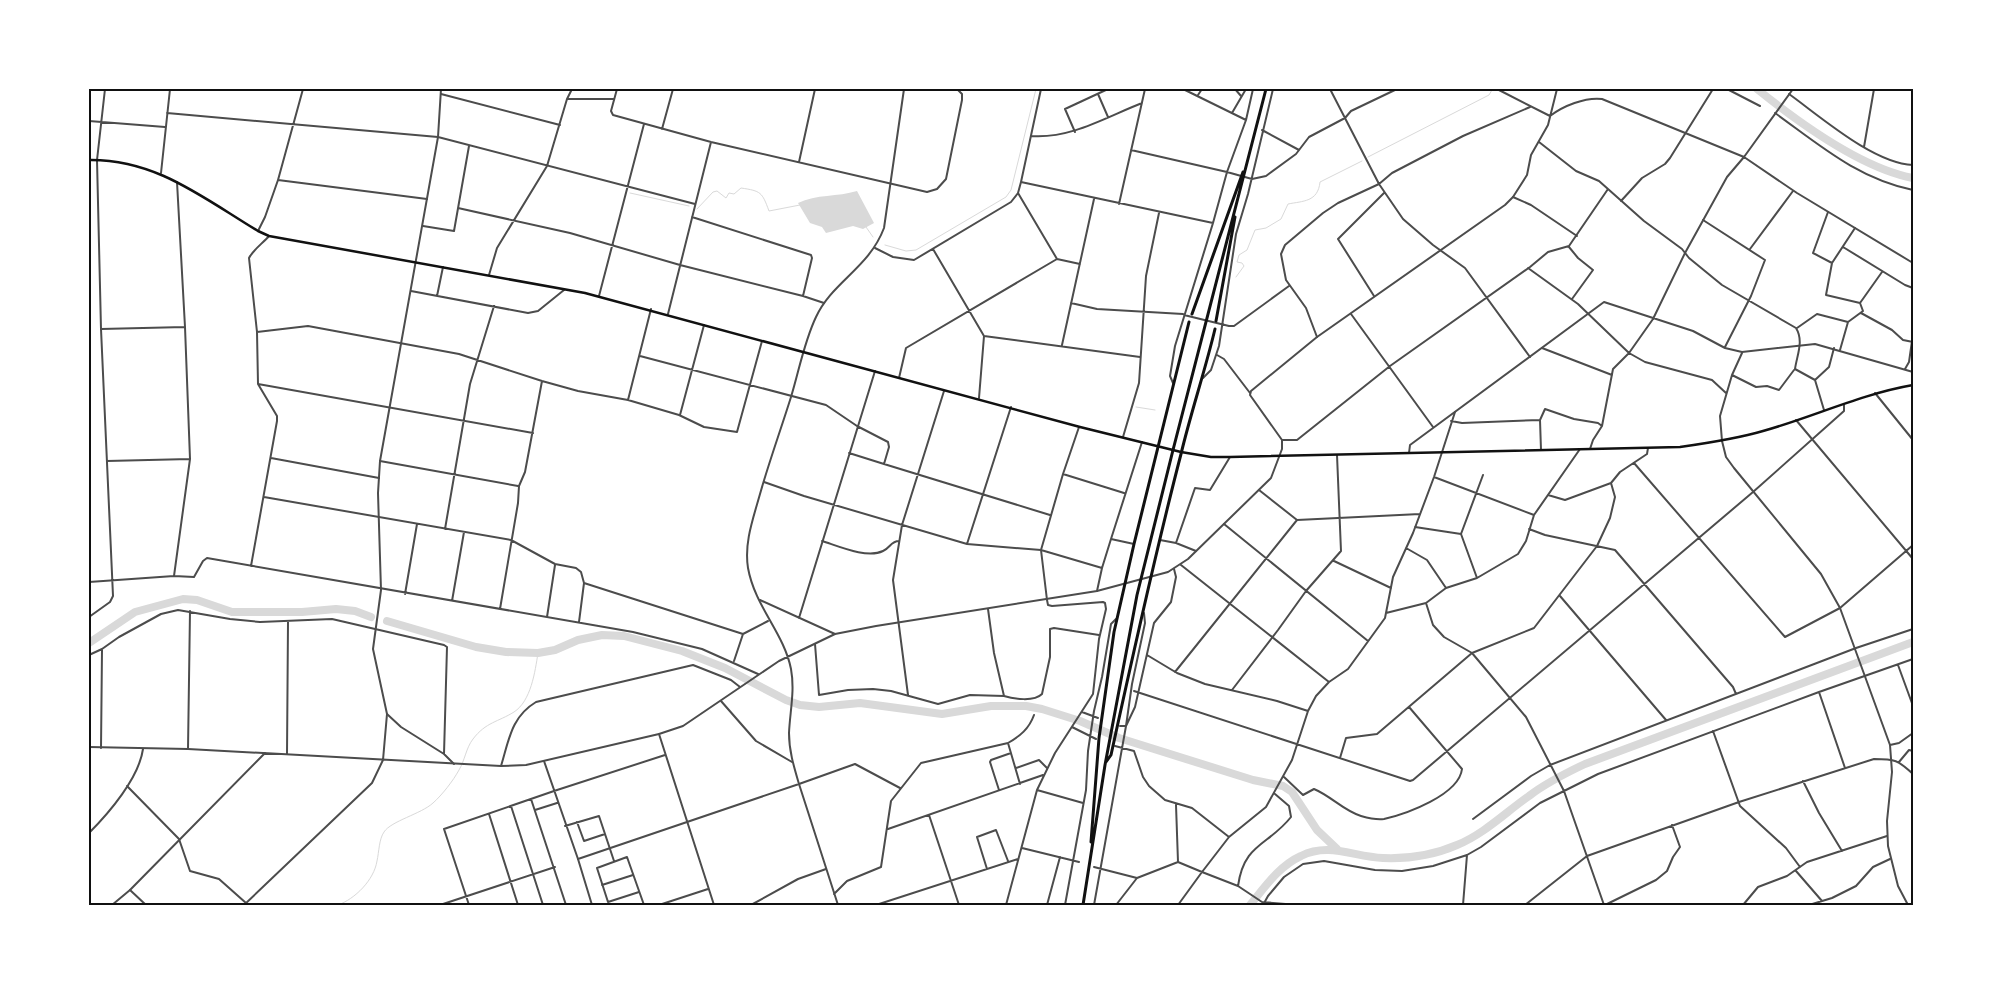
<svg xmlns="http://www.w3.org/2000/svg" width="2002" height="994" font-family="'Open Sans',sans-serif">
  <rect width="100%" height="100%" fill="#fff"/>
  <path fill="#d9d9d9" d="M857 191 874 223 863 229 853 226 826 233 822 227 810 223 798 203C816 194 838 197 857 191Z"/>
  <g fill="none" stroke-linecap="round" stroke-linejoin="round">
    <path stroke="#d9d9d9" stroke-width="1" d="M1368 157 1489 95 1492 90
      M630 193 689 206
      M697 209 713 192 717 191 726 198 729 193 734 194 741 188C761 191 762 192 769 211L800 205
      M866 227 873 237
      M885 245 906 251 916 250 1006 197 1011 190 1036 89
      M1236 277 1244 266 1242 263 1237 262 1239 255 1247 250 1255 230 1266 228 1281 219 1288 204C1303 201 1318 202 1320 182L1362 161
      M1136 407 1155 410
      M338 905C355 899 374 880 377 861 379 852 379 839 384 832 391 821 421 814 433 803 442 795 453 781 459 770 465 760 466 748 473 739 486 722 498 722 514 712 531 701 535 672 538 653"/>
    <path stroke="#d9d9d9" stroke-width="8" d="M1757 89C1798 122 1861 168 1913 178
      M387 621 476 647 506 652 538 653 555 650 578 640 602 635 624 636 682 651 725 668 786 700 800 705 819 707 860 703 942 714 991 706H1026L1042 709 1080 721 1119 738 1253 780 1283 786 1292 792 1317 830 1337 849
      M89 643 135 612 183 599 197 600 232 612H302L336 609 355 611 371 617
      M1250 905C1265 887 1279 866 1301 856 1329 842 1354 857 1383 858 1408 859 1434 855 1457 845 1484 834 1506 812 1529 796 1546 783 1566 773 1585 764L1913 642"/>
    <path stroke="#4c4c4c" stroke-width="2" d="M617 89 611 111 613 115 711 142 927 192 937 189 946 179 962 100V94L957 89
      M1183 89 1246 120
      M1235 89 1241 96
      M1330 89 1379 184 1403 219 1433 245 1465 268 1530 357
      M1727 89 1760 106
      M441 94 560 125
      M1098 94 1108 117
      M1789 94C1821 117 1873 163 1913 165
      M1198 95 1202 89
      M567 99H614
      M167 113 438 137 695 204
      M1232 113 1246 89
      M1775 113C1821 146 1857 178 1913 190
      M89 121 165 127
      M662 129 673 89
      M1262 130 1299 150
      M1075 132 1065 109 1108 89
      M1031 136C1071 139 1106 117 1142 103
      M1539 142 1576 171 1599 181 1644 221 1682 249 1689 258 1722 285 1796 328C1804 341 1797 355 1795 369L1815 380 1824 410
      M1864 147 1874 89
      M1131 150 1227 172 1252 179 1266 176 1296 154 1309 137 1345 118 1351 111 1397 89
      M799 162 815 89
      M161 173 170 89
      M278 180 427 199
      M1021 182 1213 223
      M1018 193 1057 259
      M1513 197 1531 205 1577 236
      M1621 201 1642 178 1665 164 1670 158 1713 89
      M1119 204 1145 89
      M458 208 570 233 680 265 803 296 824 303
      M1828 212 1813 253 1832 263
      M692 217 811 255 812 258 803 296
      M1703 220 1765 260 1751 296 1725 347
      M423 226 454 231 469 146
      M258 231 265 217 278 180 303 89
      M1569 247 1578 258 1593 270 1572 299
      M1843 247 1905 285 1913 288
      M875 248 893 257 914 260 1011 202 1018 193 1021 182 1041 89
      M933 249 984 336 979 398
      M1750 249 1793 191
      M1528 268 1578 304 1629 353 1645 362 1712 380 1726 393
      M489 275 497 248 547 166 567 99 572 89
      M411 291 528 313 538 311 564 290
      M437 296 443 267
      M599 296 644 124
      M1374 296 1338 239 1384 193
      M1071 303 1097 309 1183 314
      M1860 303 1882 272
      M1861 313 1892 330 1903 340 1913 342
      M668 314 711 142
      M1351 314 1433 427
      M1184 315 1229 326H1234L1289 286
      M1848 322 1863 311 1860 303 1826 295 1832 263 1855 228
      M1797 328 1817 314 1848 322 1840 350
      M101 329 185 327
      M257 332 308 326 459 354 542 381 578 391 628 400 679 415 704 427 737 432 762 341
      M984 336 1140 357
      M1317 337 1306 308 1286 280 1281 254 1285 245 1323 213 1338 203 1379 184 1392 173 1463 136 1530 107
      M1062 345 1094 199
      M1542 348 1612 375
      M1217 355 1224 359 1250 393
      M640 356 826 405 857 426 888 442 889 447 884 464 1050 515
      M1905 369 1909 362 1912 341
      M1732 375 1756 387 1767 386 1779 390 1794 370
      M899 378 906 348 1057 259 1080 264
      M1203 378 1211 370 1219 346 1236 234 1248 194 1273 89
      M1815 380 1829 367 1834 348
      M1173 383 1170 376 1175 346 1213 223 1227 172 1246 120 1253 89
      M258 384 533 433
      M1875 393 1913 440
      M628 400 651 309
      M1011 407 967 544 1041 550 1102 568
      M680 415 704 325
      M1796 420 1913 559
      M1451 421 1462 423 1540 420
      M1123 437 1139 383 1146 276 1159 213
      M1282 440H1297L1390 366 1530 267 1548 252 1569 246 1608 189
      M1722 441 1720 416 1732 375 1742 353
      M1590 449 1593 440 1602 426 1613 369 1629 353 1653 319
      M1541 450 1540 420 1545 409 1574 419 1598 423 1602 426
      M849 453 884 464
      M271 458 379 478
      M107 461 190 459
      M380 461 518 486
      M1634 463 1785 637 1840 608 1913 545
      M1063 474 1124 493
      M1434 477 1534 515
      M764 482 804 496 967 544
      M1259 490 1297 520 1420 514
      M1548 495 1565 500 1611 483
      M264 497 511 540 555 564 576 568 581 572 584 583 579 622
      M1224 524 1368 641
      M1415 527 1461 534 1483 475
      M445 529 470 384 494 306
      M1529 529 1545 535 1615 550 1733 687 1736 694
      M1461 534 1477 578
      M1160 540 1176 543 1196 551
      M822 541C838 546 867 559 883 551 890 548 891 541 899 541
      M1176 543 1195 488 1210 490 1230 457
      M1134 544 1111 539 1142 442
      M1406 548 1427 560 1446 588
      M1334 561 1391 588
      M1181 565 1329 682
      M251 566 277 421V416L258 384 257 332 249 258C253 250 263 243 269 236
      M174 576 194 577 203 561 207 558 633 632 702 649 758 674
      M89 582 174 576 190 459 185 327 177 182
      M584 583 743 634
      M1097 591 1102 568 1111 539
      M405 594 417 524
      M1560 596 1666 720
      M760 600 835 634
      M452 601 464 532
      M1426 603 1433 625 1444 637 1472 653 1526 717 1564 791 1604 905
      M500 609 518 503 519 486 525 472 542 381
      M1386 613 1426 603 1446 588 1477 578 1518 554 1526 541 1534 515 1580 449
      M89 617 110 602 113 596 101 329 97 160 105 89
      M547 617 555 565
      M799 618 875 371
      M815 644 819 695 848 690 873 689 891 691 938 704 970 695 1004 696 994 653 988 609
      M89 655 102 649 119 637 161 614 178 610 230 619 260 622 332 619 444 645 447 647 444 754 454 764
      M1147 655 1177 673 1205 684 1277 701 1308 711
      M734 661 743 634 768 621
      M1898 665 1913 706
      M1175 672 1297 520
      M1232 690 1278 630 1306 591 1341 551 1337 455
      M1134 691 1410 781 1413 780 1753 492 1844 411V405
      M1819 692 1845 768
      M908 695 893 580 902 525 944 391
      M1004 696C1014 699 1034 702 1042 694L1050 657V629L1054 628 1099 635
      M721 701 756 741 792 762
      M1082 712 1098 718
      M387 714 401 727 444 754
      M1120 726H1126L1135 707 1154 623 1171 602 1176 577 1174 569
      M1072 727 1096 739
      M1713 731 1740 806 1786 848 1800 867
      M659 734 714 905
      M1008 743 1020 784
      M1890 745 1899 743 1913 733
      M1115 746 1134 751 1143 777 1149 786 1165 800 1192 808 1229 837
      M101 748 102 650
      M188 749 190 611
      M287 754 288 622
      M1340 758 1346 738 1377 734 1472 653 1534 628 1597 546 1610 518 1615 497 1611 483 1620 472 1647 454 1648 448
      M544 761 578 859
      M1899 762 1909 750 1913 751
      M501 766C509 740 511 717 536 702L693 665 731 680 740 687
      M1016 768 1039 760 1047 768
      M1284 777 1303 795 1314 789C1331 796 1344 811 1361 816 1368 818 1377 820 1384 819 1406 814 1459 795 1462 769L1409 707
      M1803 781 1819 813 1842 851
      M127 786 179 839 190 871 219 879 246 903
      M999 790 990 762 991 760 1011 753
      M1037 790 1083 803
      M531 799 566 905
      M1176 805 1178 862
      M511 806 543 905
      M535 810 557 803
      M489 814 518 905
      M929 815 959 905
      M1473 819 1531 776 1550 765 1856 648 1913 629
      M577 822 584 841 605 834
      M565 826 599 816 614 861
      M888 829 1043 775
      M89 833C109 813 139 778 143 749
      M1022 848 1079 862
      M1094 867 1137 878
      M987 869 977 837 996 830 1008 861
      M1796 871 1822 901
      M602 885 633 875
      M1238 886C1244 843 1268 846 1291 817L1289 806 1275 794
      M130 890 146 905
      M639 892 608 902 597 868 627 857 644 905
      M834 894 847 881 881 867 891 801 921 763 1008 743C1020 736 1029 729 1034 715
      M440 905 555 867
      M469 905 444 829 554 791 665 755
      M659 905 708 889
      M751 905 798 879 826 869
      M838 905 799 784 855 764 900 788
      M876 905 1018 859
      M1006 905 1037 790 1055 753 1093 694 1099 639 1106 609 1105 603 1103 602 1052 606 1048 605 1047 600 1041 550 1063 474 1079 427
      M1047 905 1060 857
      M1065 905 1086 790 1088 751 1094 711 1102 677 1111 624 1116 619
      M1094 905 1126 726 1132 684 1145 623 1144 613
      M1116 905 1137 878 1178 862 1202 872 1178 905
      M1263 905 1268 896 1284 877 1303 864 1324 861 1375 870 1402 871 1433 866 1467 855 1481 847 1540 803 1598 774 1819 692 1913 659
      M1298 905 1262 902 1238 886 1202 872 1229 837 1266 807 1292 760 1308 711 1316 696 1329 682 1348 669 1385 618 1393 577 1413 533 1434 477 1455 412
      M1463 905 1467 855
      M1525 905 1587 856 1739 802 1874 759C1895 759 1898 760 1913 774
      M1605 905 1656 880 1667 871 1673 857 1680 847 1672 825
      M1743 905 1758 887 1787 876 1807 862 1887 836
      M1809 905 1832 898 1856 886 1873 867 1890 859
      M1907 905H1910
      M1911 905 1913 902"/>
    <path stroke="#4c4c4c" stroke-width="2" d="M1497 89 1550 116
      M1550 116C1563 106 1585 97 1602 99L1744 157 1797 193 1913 263
      M1653 319 1685 253 1727 177 1744 157 1793 89
      M1722 441 1726 457 1734 468 1821 574 1840 608 1890 745 1892 772 1887 821 1888 846 1898 886 1908 905
      M1409 453 1410 445 1604 302 1693 331 1725 348 1742 352 1815 344 1913 372
      M89 747 188 749 501 766 526 765 659 734 683 726 779 661 835 634 876 626 1097 591 1168 572 1188 559 1271 478 1282 449V440L1250 395 1251 391 1317 337 1505 205 1513 197 1527 175 1531 155 1548 125 1557 89
      M112 905 130 890 265 753
      M244 905 372 783 383 760 387 714 373 649 381 590 378 493 380 461 438 137 441 89
      M592 905 578 859 799 784C794 767 789 751 789 733 790 711 795 691 791 669 784 633 755 607 748 568 744 543 753 519 760 494 769 462 781 429 791 397 799 371 804 342 816 317 832 282 869 268 884 228L904 89"/>
    <path stroke="#111" stroke-width="2.5" d="M89 160C156 159 203 198 258 231L269 236 585 293 1080 427 1181 452 1211 457H1230L1680 447C1708 443 1736 439 1763 431 1813 417 1861 394 1913 385"/>
    <path stroke="#111" stroke-width="3" d="M1192 314 1243 172
      M1216 321 1235 217
      M1106 762 1111 755C1133 654 1155 554 1181 454 1191 412 1205 371 1215 329
      M1091 842 1099 738 1114 632 1134 544 1189 322
      M1083 905 1105 765 1137 595 1173 450 1266 89"/>
  </g>
  <rect width="2002" height="994" fill="none" stroke="#ffffff" stroke-width="180"/>
  <rect x="90" y="90" width="1822" height="814" fill="none" stroke="#111" stroke-width="2"/>
</svg>
